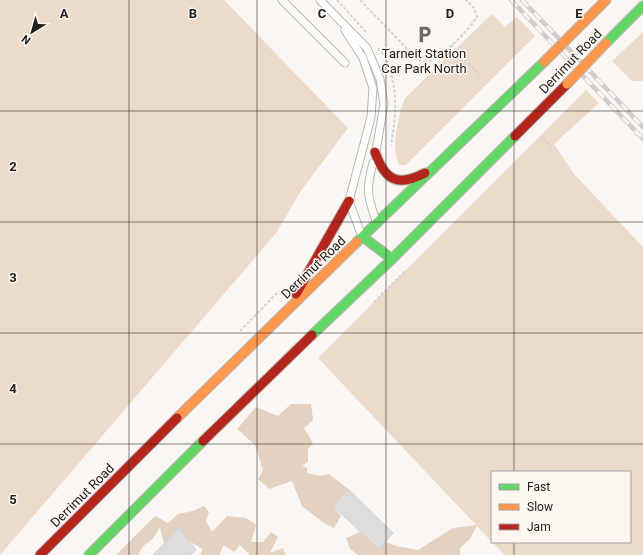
<svg xmlns="http://www.w3.org/2000/svg" width="643" height="555" font-family="Roboto,sans-serif">
  <rect width="100%" height="100%" fill="#f9f6f4"/>
  <path fill="#ecdbca" d="M0 0H224L348 128 300 192 277 232 0 555Z
    M492 14 505 27 517 17 535 36 406 165H400C389 150 399 114 405 98Z
    M643 32V81H632L612 61Z
    M586 90 599 103 554 144 574 174 643 247V555H505L492 542H630V472H492V542L318 358Z"/>
  <path fill="#e4d1bf" d="M291 404H311L313 420 304 428 313 443 308 449V462L302 466 307 468V473L321 476 329 474 348 489 333 506 341 516 334 528 324 523 302 506 292 481 269 489 258 479 263 470 255 445 237 429 256 407 278 416Z
    M204 506 209 512 206 521 212 532 227 516 246 518 256 525 251 542H263L271 532 278 537 270 553 283 548 285 555H250L240 545 234 552 223 545 220 555H201L202 549 189 541 164 544 160 527C158 530 156 535 153 538 148 544 140 545 139 555H116L155 516 168 523 178 514 193 511Z
    M477 525 470 539 460 548V555H358L350 549 346 538 360 532 396 546 418 550 453 528Z"/>
  <path fill="#ddd" stroke="#d2d1d2" d="M348 489 393 533 379 549 333 506Z
    M179 528 196 550 190 555H153Z"/>
  <g fill="none" stroke-linecap="round" stroke-linejoin="round">
    <defs>
      <path id="lane" d="M282 0 345 63
        M320 0 367 48 380 79 384 104 376 151
        M345 30 363 58 373 88 371 117 349 201 361 234
        M373 163C366 189 367 195 376 221"/>
      <path id="fast" d="M606 43 643 6
        M363 237 392 259
        M357 242 544 62
        M312 335 392 259 515 136
        M89 555 203 441"/>
      <path id="slow" d="M584 22 606 0
        M177 418 357 242"/>
      <path id="jam" d="M515 136 567 84
        M375 152C385 181 398 187 425 173
        M296 294 349 201
        M203 441 312 335
        M40 555 177 418"/>
    </defs>
    <use href="#lane" stroke="#bbb8b6" stroke-width="9"/>
    <use href="#fast" stroke="#bcb5aa" stroke-width="11"/>
    <use href="#slow" stroke="#bcb5aa" stroke-width="11"/>
    <use href="#jam" stroke="#bcb5aa" stroke-width="11"/>
    <path stroke="#d4d3d3" stroke-width="2" stroke-dasharray="3 2" stroke-linecap="butt" d="M337 0 366 32
      M360 0 415 57
      M451 45 482 77
      M378 48 385 56C401 52 412 60 427 61 440 61 470 28 477 17L474 8 466 0
      M385 56C398 89 397 111 391 145
      M543 138 551 147
      M374 302 405 271
      M240 331 279 291"/>
    <use href="#lane" stroke="#fefefd" stroke-width="7"/>
    <use href="#fast" stroke="#63d668" stroke-width="9"/>
    <use href="#slow" stroke="#ff974d" stroke-width="9"/>
    <use href="#jam" stroke="#b3261e" stroke-width="9"/>
    <defs>
      <path id="rail" d="M511 0 643 139
        M522 0 643 127"/>
    </defs>
    <use href="#rail" stroke="#cecccc" stroke-width="4.5"/>
    <use href="#rail" stroke="#fcf6f1" stroke-width="3" stroke-dasharray="9" stroke-linecap="butt"/>
    <defs>
      <path id="slow-bridge" d="M544 62 584 22
        M567 84 606 43"/>
    </defs>
    <use href="#slow-bridge" stroke="#bcb5aa" stroke-width="11" stroke-linecap="butt"/>
    <use href="#slow-bridge" stroke="#ff974d" stroke-width="9"/>
  </g>
  <path fill="none" stroke="#22201e" stroke-width="1" stroke-opacity="0.55" d="M129 0V555M257 0V555M386 0V555M514 0V472M0 111H643M0 222H643M0 333H643M0 444H643M514 542V555"/>
  <defs>
    <symbol id="parking-bare" viewBox="-9 -9 18 18"><path d="M-3.5-5.5H1a3.5 3.5 0 0 1 0 7H-1V5.5H-3.5ZM-1-3.4V-.6H.8a1.4 1.4 0 0 0 0-2.8Z" fill="#6d6b69" stroke="#fcf6f1" stroke-width="2.5" paint-order="stroke"/></symbol>
  </defs>
  <g fill-rule="evenodd">
    <use href="#parking-bare" x="412" y="22" width="25" height="25"/>
  </g>
  <g text-anchor="middle" stroke-width="3" stroke-linejoin="round" paint-order="stroke">
    <g font-size="13" fill="#22201e" stroke="#fcf6f1">
      <text x="424" y="58">Tarneit Station<tspan x="424" dy="15">Car Park North</tspan></text>
    </g>
    <g font-size="13" fill="#22201e" stroke="#fcf6f1">
      <text transform="translate(570 61) rotate(-46)" y="5">Derrimut Road</text>
      <text transform="translate(313 267) rotate(-44)" y="5">Derrimut Road</text>
      <text transform="translate(82 495) rotate(-45)" y="5">Derrimut Road</text>
    </g>
  </g>
  <g font-size="13" text-anchor="middle" font-weight="bold" fill="#22201e" stroke="#fcf6f1" stroke-width="3" stroke-linejoin="round" paint-order="stroke">
    <text x="64" y="18">A</text>
    <text x="193" y="18">B</text>
    <text x="322" y="18">C</text>
    <text x="450" y="18">D</text>
    <text x="579" y="18">E</text>
    <text x="13" y="171">2</text>
    <text x="13" y="282">3</text>
    <text x="13" y="393">4</text>
    <text x="13" y="504">5</text>
  </g>
  <rect x="491" y="471" width="140" height="72" fill="#fcf6f1" stroke="#a5a09d"/>
  <rect x="499" y="484" width="20" height="6" fill="#63d668" stroke="#a5a09d"/>
  <text x="527" y="491" font-size="12" fill="#22201e">Fast</text>
  <rect x="499" y="504" width="20" height="6" fill="#ff974d" stroke="#a5a09d"/>
  <text x="527" y="511" font-size="12" fill="#22201e">Slow</text>
  <rect x="499" y="524" width="20" height="6" fill="#b3261e" stroke="#a5a09d"/>
  <text x="527" y="531" font-size="12" fill="#22201e">Jam</text>
  <g transform="translate(32 32) rotate(217)" stroke="#fcf6f1" stroke-width="3" paint-order="stroke">
  <path d="M0-3L7 15L0 10L-7 15Z" fill="#22201e"/>
  <text y="-6" font-size="11" font-weight="bold" text-anchor="middle" fill="#22201e">N</text>
  </g>
</svg>
